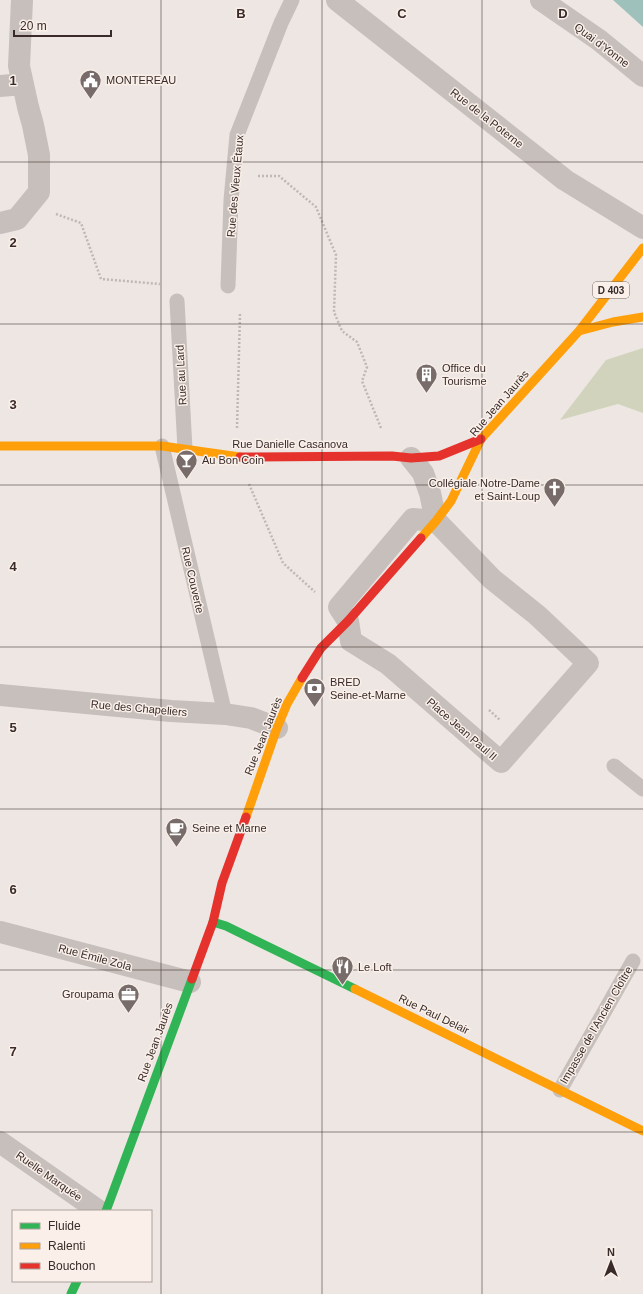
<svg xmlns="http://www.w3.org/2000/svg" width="643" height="1294" font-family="Helvetica,sans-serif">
  <rect width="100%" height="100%" fill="#eee6e2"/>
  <path fill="#d2d3bc" d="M643 348V413L618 404 560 420 606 360Z"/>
  <path fill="#9ec1bc" d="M613 0H643V27Z"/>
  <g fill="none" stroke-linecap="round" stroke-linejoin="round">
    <path stroke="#c0b7b3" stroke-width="2.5" stroke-dasharray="2 2" stroke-linecap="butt" d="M258 176H279L316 207 336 255 334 312 342 331 357 342 367 367 362 381 381 428
      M56 214 81 223 101 279 160 284
      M237 428 240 314
      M249 484 283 563 315 592
      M489 710 500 720"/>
    <path stroke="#c7bfbb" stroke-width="15" d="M228 286 231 200 237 135 281 23 292 0
      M177 301 185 449
      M162 446 225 714
      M614 766 643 789
      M560 1090 633 961"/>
    <path stroke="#c7bfbb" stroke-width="22" d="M337 0 565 180 643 228
      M541 0 599 40 643 76
      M0 86 23 84
      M0 223 17 219 39 192V155L33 125 28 107 19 66 22 0
      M411 458 423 473 430 493 436 521
      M413 519 436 521 492 579 537 615 588 663 501 762 388 664 351 641 348 621 339 607Z
      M0 695 171 711 225 714 251 718 277 728
      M0 932 190 982
      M0 1142 99 1211"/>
    <path stroke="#30b455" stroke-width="9" d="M213 922 226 926 355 989
      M106 1211 192 979
      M71 1294 77 1281"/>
    <path stroke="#ff9f0a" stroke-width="9" d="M579 331 643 248
      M579 331 613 322 643 317
      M0 446H162L240 457
      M421 538 436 521 451 501 481 439 579 331
      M246 817 277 728 287 704 302 678
      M355 989 643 1131"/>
    <path stroke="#e5322d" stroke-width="9" d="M240 457 392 456 411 458 439 456 481 439
      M302 678 321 648 348 621 421 538
      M192 979 213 922 222 883 246 817"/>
  </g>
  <path fill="none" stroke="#382b29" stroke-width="1" stroke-opacity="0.55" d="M161 0V1294M322 0V1294M482 0V1294M0 162H643M0 324H643M0 485H643M0 647H643M0 809H643M0 970H643M0 1132H643"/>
  <defs>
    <symbol id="civic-pin" viewBox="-11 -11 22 30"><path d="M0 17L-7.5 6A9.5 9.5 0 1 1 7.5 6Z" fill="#786c6a" stroke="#faf0e9"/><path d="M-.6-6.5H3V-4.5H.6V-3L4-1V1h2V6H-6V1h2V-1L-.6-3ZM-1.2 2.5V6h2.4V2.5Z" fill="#fff"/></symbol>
    <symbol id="building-pin" viewBox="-11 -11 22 30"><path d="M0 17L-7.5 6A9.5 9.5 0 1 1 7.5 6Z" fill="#786c6a" stroke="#faf0e9"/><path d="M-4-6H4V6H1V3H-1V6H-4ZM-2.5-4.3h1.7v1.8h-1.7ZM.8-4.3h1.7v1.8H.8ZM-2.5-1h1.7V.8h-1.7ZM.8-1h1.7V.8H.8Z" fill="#fff"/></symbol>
    <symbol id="bar-pin" viewBox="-11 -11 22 30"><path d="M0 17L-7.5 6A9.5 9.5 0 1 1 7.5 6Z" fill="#786c6a" stroke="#faf0e9"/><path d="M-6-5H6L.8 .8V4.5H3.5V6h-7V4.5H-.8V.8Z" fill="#fff"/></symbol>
    <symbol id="church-pin" viewBox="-11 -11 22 30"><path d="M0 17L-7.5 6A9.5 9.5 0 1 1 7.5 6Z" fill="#786c6a" stroke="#faf0e9"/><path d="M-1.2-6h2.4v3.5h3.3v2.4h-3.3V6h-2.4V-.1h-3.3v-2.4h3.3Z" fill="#fff"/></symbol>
    <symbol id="bank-pin" viewBox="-11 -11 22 30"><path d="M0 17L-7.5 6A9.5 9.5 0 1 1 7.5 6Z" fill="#786c6a" stroke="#faf0e9"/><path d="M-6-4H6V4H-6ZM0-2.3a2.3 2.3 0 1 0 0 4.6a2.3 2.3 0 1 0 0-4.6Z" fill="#fff"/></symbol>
    <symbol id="cafe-pin" viewBox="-11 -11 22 30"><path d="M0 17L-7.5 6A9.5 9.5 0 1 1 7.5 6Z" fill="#786c6a" stroke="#faf0e9"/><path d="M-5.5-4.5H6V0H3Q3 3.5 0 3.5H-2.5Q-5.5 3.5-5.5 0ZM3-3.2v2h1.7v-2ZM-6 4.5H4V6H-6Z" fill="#fff"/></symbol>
    <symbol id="restaurant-pin" viewBox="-11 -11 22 30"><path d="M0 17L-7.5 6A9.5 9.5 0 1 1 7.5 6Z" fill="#786c6a" stroke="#faf0e9"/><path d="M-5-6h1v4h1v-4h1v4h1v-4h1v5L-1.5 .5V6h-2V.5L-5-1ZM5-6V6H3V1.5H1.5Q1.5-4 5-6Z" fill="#fff"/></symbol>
    <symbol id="office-pin" viewBox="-11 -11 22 30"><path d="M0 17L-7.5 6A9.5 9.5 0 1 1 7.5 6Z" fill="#786c6a" stroke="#faf0e9"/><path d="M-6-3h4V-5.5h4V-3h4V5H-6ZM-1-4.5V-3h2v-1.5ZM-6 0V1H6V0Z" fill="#fff"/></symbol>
  </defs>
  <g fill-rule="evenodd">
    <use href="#civic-pin" x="78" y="68" width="25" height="34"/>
    <use href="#building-pin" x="414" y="362" width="25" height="34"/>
    <use href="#bar-pin" x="174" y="448" width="25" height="34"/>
    <use href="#church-pin" x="542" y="476" width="25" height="34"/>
    <use href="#bank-pin" x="302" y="676" width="25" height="34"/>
    <use href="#cafe-pin" x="164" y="816" width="25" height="34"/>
    <use href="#restaurant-pin" x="330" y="954" width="25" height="34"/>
    <use href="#office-pin" x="116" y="982" width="25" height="34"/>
  </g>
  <g text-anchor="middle" stroke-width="3" stroke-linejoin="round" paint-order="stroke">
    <rect fill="#faf0e9" stroke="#726663" stroke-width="1" x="593" y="282" width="36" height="16" rx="3"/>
    <g font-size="10" font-weight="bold" fill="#382b29">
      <text x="611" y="294">D 403</text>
    </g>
    <g font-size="11" fill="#382b29" stroke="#faf0e9">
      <text transform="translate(602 45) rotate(37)" y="4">Quai d'Yonne</text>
      <text transform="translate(487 118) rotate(38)" y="4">Rue de la Poterne</text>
      <text transform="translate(235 186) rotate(-85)" y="4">Rue des Vieux Étaux</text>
      <text transform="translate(181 375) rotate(-93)" y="4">Rue au Lard</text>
      <text transform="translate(499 403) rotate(-49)" y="4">Rue Jean Jaurès</text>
      <text x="290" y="448">Rue Danielle Casanova</text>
      <text transform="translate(193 580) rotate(77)" y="4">Rue Couverte</text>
      <text transform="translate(139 708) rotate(5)" y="4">Rue des Chapeliers</text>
      <text transform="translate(462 729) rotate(41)" y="4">Place Jean Paul II</text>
      <text transform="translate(263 736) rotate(-68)" y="4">Rue Jean Jaurès</text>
      <text transform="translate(95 957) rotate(15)" y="4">Rue Émile Zola</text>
      <text transform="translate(434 1014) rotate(26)" y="4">Rue Paul Delair</text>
      <text transform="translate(596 1025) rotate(-60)" y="4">Impasse de l'Ancien Cloître</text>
      <text transform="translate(155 1042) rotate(-70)" y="4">Rue Jean Jaurès</text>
      <text transform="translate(49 1176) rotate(35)" y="4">Ruelle Marquée</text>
    </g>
    <g font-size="11" fill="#382b29" stroke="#faf0e9" text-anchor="start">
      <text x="106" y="84">MONTEREAU</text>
      <text x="442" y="372">Office du<tspan x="442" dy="13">Tourisme</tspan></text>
      <text x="202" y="464">Au Bon Coin</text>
      <text x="540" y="487" text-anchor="end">Collégiale Notre-Dame<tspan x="540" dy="13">et Saint-Loup</tspan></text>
      <text x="330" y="686">BRED<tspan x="330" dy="13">Seine-et-Marne</tspan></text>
      <text x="192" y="832">Seine et Marne</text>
      <text x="358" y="971">Le Loft</text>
      <text x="114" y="998" text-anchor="end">Groupama</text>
    </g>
  </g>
  <g font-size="13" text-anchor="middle" font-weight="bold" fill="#382b29" stroke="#faf0e9" stroke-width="3" stroke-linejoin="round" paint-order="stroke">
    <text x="241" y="18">B</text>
    <text x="402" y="18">C</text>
    <text x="563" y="18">D</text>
    <text x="13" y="85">1</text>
    <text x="13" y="247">2</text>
    <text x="13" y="409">3</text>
    <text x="13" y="571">4</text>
    <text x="13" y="732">5</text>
    <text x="13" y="894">6</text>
    <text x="13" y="1056">7</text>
  </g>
  <rect x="12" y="1210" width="140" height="72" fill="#faf0e9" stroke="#aca19c"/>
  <rect x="20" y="1223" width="20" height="6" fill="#30b455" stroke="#aca19c"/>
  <text x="48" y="1230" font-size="12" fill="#382b29">Fluide</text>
  <rect x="20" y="1243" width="20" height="6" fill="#ff9f0a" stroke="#aca19c"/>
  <text x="48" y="1250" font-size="12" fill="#382b29">Ralenti</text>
  <rect x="20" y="1263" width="20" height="6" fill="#e5322d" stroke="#aca19c"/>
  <text x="48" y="1270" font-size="12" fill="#382b29">Bouchon</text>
  <g transform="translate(611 1262)" stroke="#faf0e9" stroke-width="3" paint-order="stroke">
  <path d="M0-3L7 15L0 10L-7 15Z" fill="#382b29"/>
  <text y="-6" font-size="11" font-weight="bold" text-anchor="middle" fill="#382b29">N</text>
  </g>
  <path d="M14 30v6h97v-6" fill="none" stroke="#382b29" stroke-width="2"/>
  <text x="20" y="30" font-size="12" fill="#382b29" stroke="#faf0e9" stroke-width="3" paint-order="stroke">20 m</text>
</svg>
